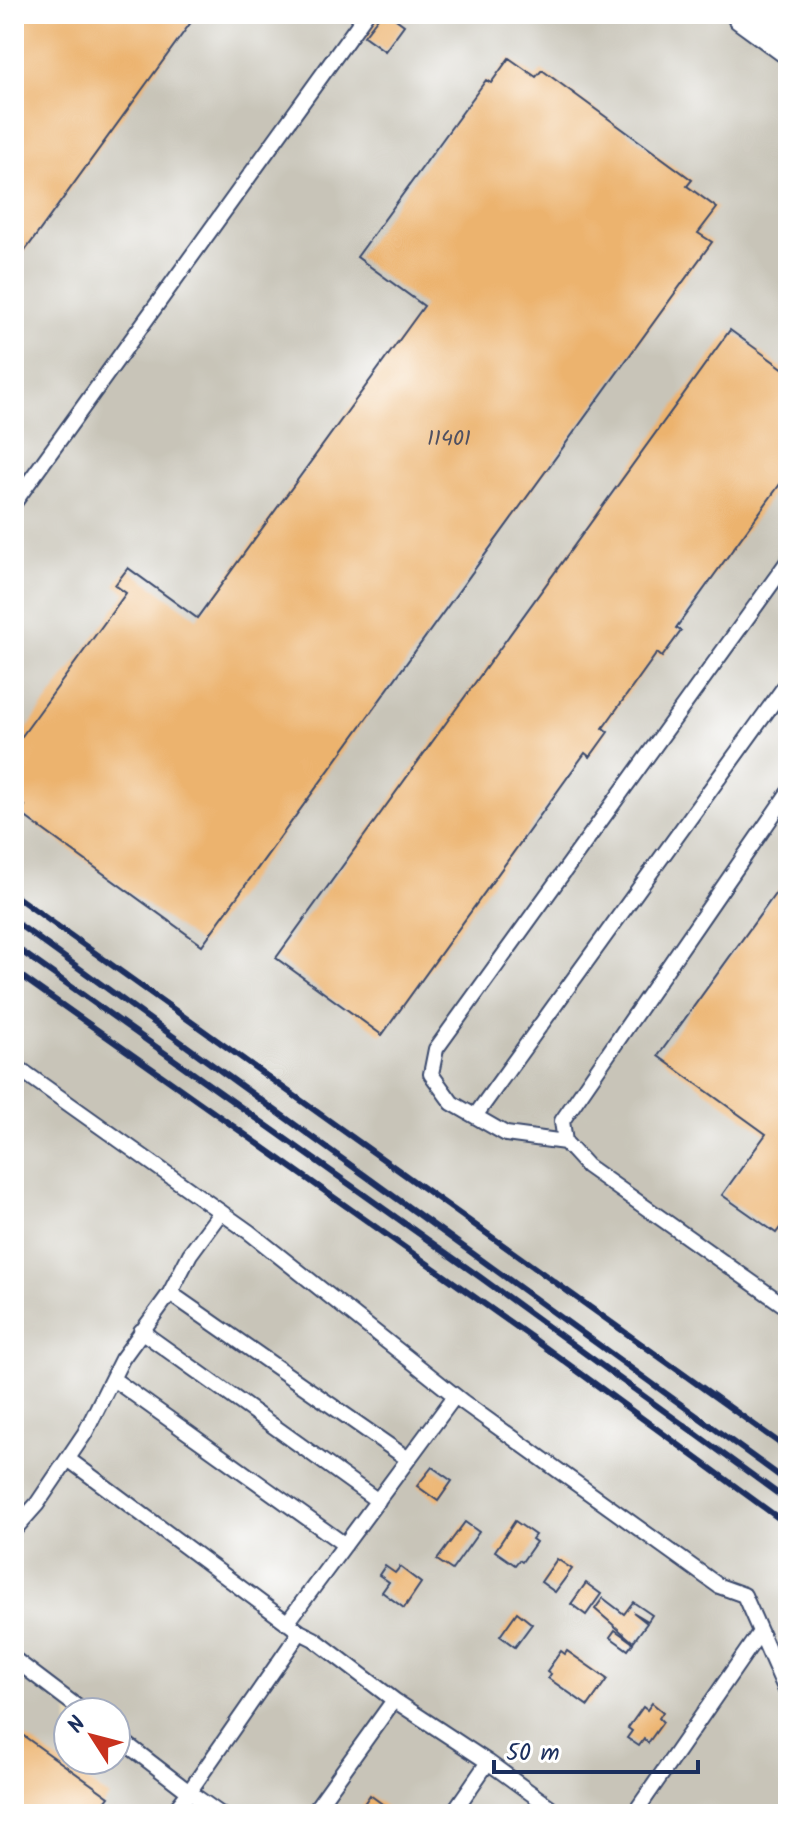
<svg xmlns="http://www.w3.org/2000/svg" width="802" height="1828" font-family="Kalam,sans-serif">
  <rect width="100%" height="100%" fill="#fff"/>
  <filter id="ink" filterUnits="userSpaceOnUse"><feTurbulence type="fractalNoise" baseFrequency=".0125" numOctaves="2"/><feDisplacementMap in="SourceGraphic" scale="16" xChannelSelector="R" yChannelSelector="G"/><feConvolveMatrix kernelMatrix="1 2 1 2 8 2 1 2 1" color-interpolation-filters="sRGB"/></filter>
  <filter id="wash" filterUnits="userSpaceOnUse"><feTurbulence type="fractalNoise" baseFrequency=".006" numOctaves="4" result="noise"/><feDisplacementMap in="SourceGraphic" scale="32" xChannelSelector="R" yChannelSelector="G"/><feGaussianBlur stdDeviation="1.8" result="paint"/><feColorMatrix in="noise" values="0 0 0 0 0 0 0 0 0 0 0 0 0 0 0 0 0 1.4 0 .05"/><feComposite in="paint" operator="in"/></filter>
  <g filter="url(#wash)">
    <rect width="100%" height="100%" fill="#ebddba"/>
    <path fill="#c8c4b8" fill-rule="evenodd" d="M14 14H788V1814H14ZM68 1712H116V1760H68Z"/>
    <g id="blocks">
      <path fill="#ecb36e" d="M14 14H197L14 266Z
        M381 14H389L404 25 385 51 364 36Z
        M509 58 536 77 542 70 692 180 687 186 717 208 698 233 712 242 202 945 20 813 25 806 14 798V747L126 593 115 585 128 568 197 618 424 306 357 257 486 80 491 83Z
        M730 330 788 372V473L676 628 681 631 662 657 657 653 603 728 608 732 590 757 585 753 382 1035 276 958Z
        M788 876V1217L776 1233 722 1195 766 1134 658 1056Z
        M432 1467 452 1481 438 1501 417 1486Z
        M515 1521 535 1535 532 1539 536 1542 522 1562 519 1560 515 1565 495 1551Z
        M465 1522 479 1532 452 1570 437 1560Z
        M557 1559 572 1569 555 1592 541 1582Z
        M385 1566 395 1573 400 1567 421 1583 404 1608 382 1592 389 1582 379 1575Z
        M586 1583 601 1594 586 1615 571 1604Z
        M603 1598 624 1614 633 1602 652 1615 648 1621 633 1612 647 1623 633 1642 595 1609Z
        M517 1612 532 1624 515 1647 500 1636Z
        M615 1630 633 1643 628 1650 610 1637Z
        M561 1651 565 1654 567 1651 607 1679 588 1706 548 1678 551 1674 547 1671Z
        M652 1703 663 1712 659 1718 663 1722 648 1743 644 1739 639 1746 627 1738 632 1731 628 1728 643 1707 647 1710Z
        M14 1729 109 1797 96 1814H14Z
        M370 1795 396 1814H357Z"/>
    </g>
  </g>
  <g filter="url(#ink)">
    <use href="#blocks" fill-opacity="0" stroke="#3a496c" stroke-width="2"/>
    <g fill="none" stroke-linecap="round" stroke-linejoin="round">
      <defs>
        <path id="service" d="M14 503 366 14
          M788 793 562 1121 565 1142 587 1166 788 1308
          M14 1065 249 1232 463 1402 719 1586 744 1595 788 1695
          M475 1116 788 682
          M565 1142 506 1134 452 1103 431 1074 436 1049 788 561
          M170 1293 408 1459
          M141 1331 378 1501
          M113 1379 345 1545
          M68 1459 300 1632
          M14 1530 37 1504 85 1433 122 1359 170 1293 190 1254 221 1212
          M287 1623 455 1396
          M14 1659 84 1712
          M116 1736 189 1792 172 1814
          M220 1814 189 1792 300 1632 314 1639 394 1700
          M312 1814 394 1700 488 1762
          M452 1814 488 1762 550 1807 551 1814
          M634 1814 760 1632"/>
        <path id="tertiary" d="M744 14 788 46"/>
      </defs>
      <use href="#service" stroke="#3a496c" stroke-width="18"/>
      <use href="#tertiary" stroke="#3a496c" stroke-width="38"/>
      <use href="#service" stroke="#fff" stroke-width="14"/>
      <use href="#tertiary" stroke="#fff" stroke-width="34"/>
      <path stroke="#1b2f5e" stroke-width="6" d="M14 895 788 1449
        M14 921 788 1482
        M14 946 480 1277 788 1501
        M14 971 531 1337 788 1525"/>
    </g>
  </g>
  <g text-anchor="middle" stroke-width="7" stroke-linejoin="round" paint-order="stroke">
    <g font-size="22" fill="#4f5062">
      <text x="449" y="445">11401</text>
    </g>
  </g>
  <rect width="802" height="1828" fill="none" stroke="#fff" stroke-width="48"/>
  <g transform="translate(92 1736) rotate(306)"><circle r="38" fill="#ffffff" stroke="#a4acbf" stroke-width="2"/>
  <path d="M0-6L14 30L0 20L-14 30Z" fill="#c8321e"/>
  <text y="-12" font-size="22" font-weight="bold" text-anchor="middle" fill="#1b2f5e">N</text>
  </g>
  <path d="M494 1760v12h204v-12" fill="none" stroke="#1b2f5e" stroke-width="4"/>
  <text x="506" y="1760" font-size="24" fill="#1b2f5e" stroke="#ffffff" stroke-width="6" paint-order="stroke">50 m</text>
</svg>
